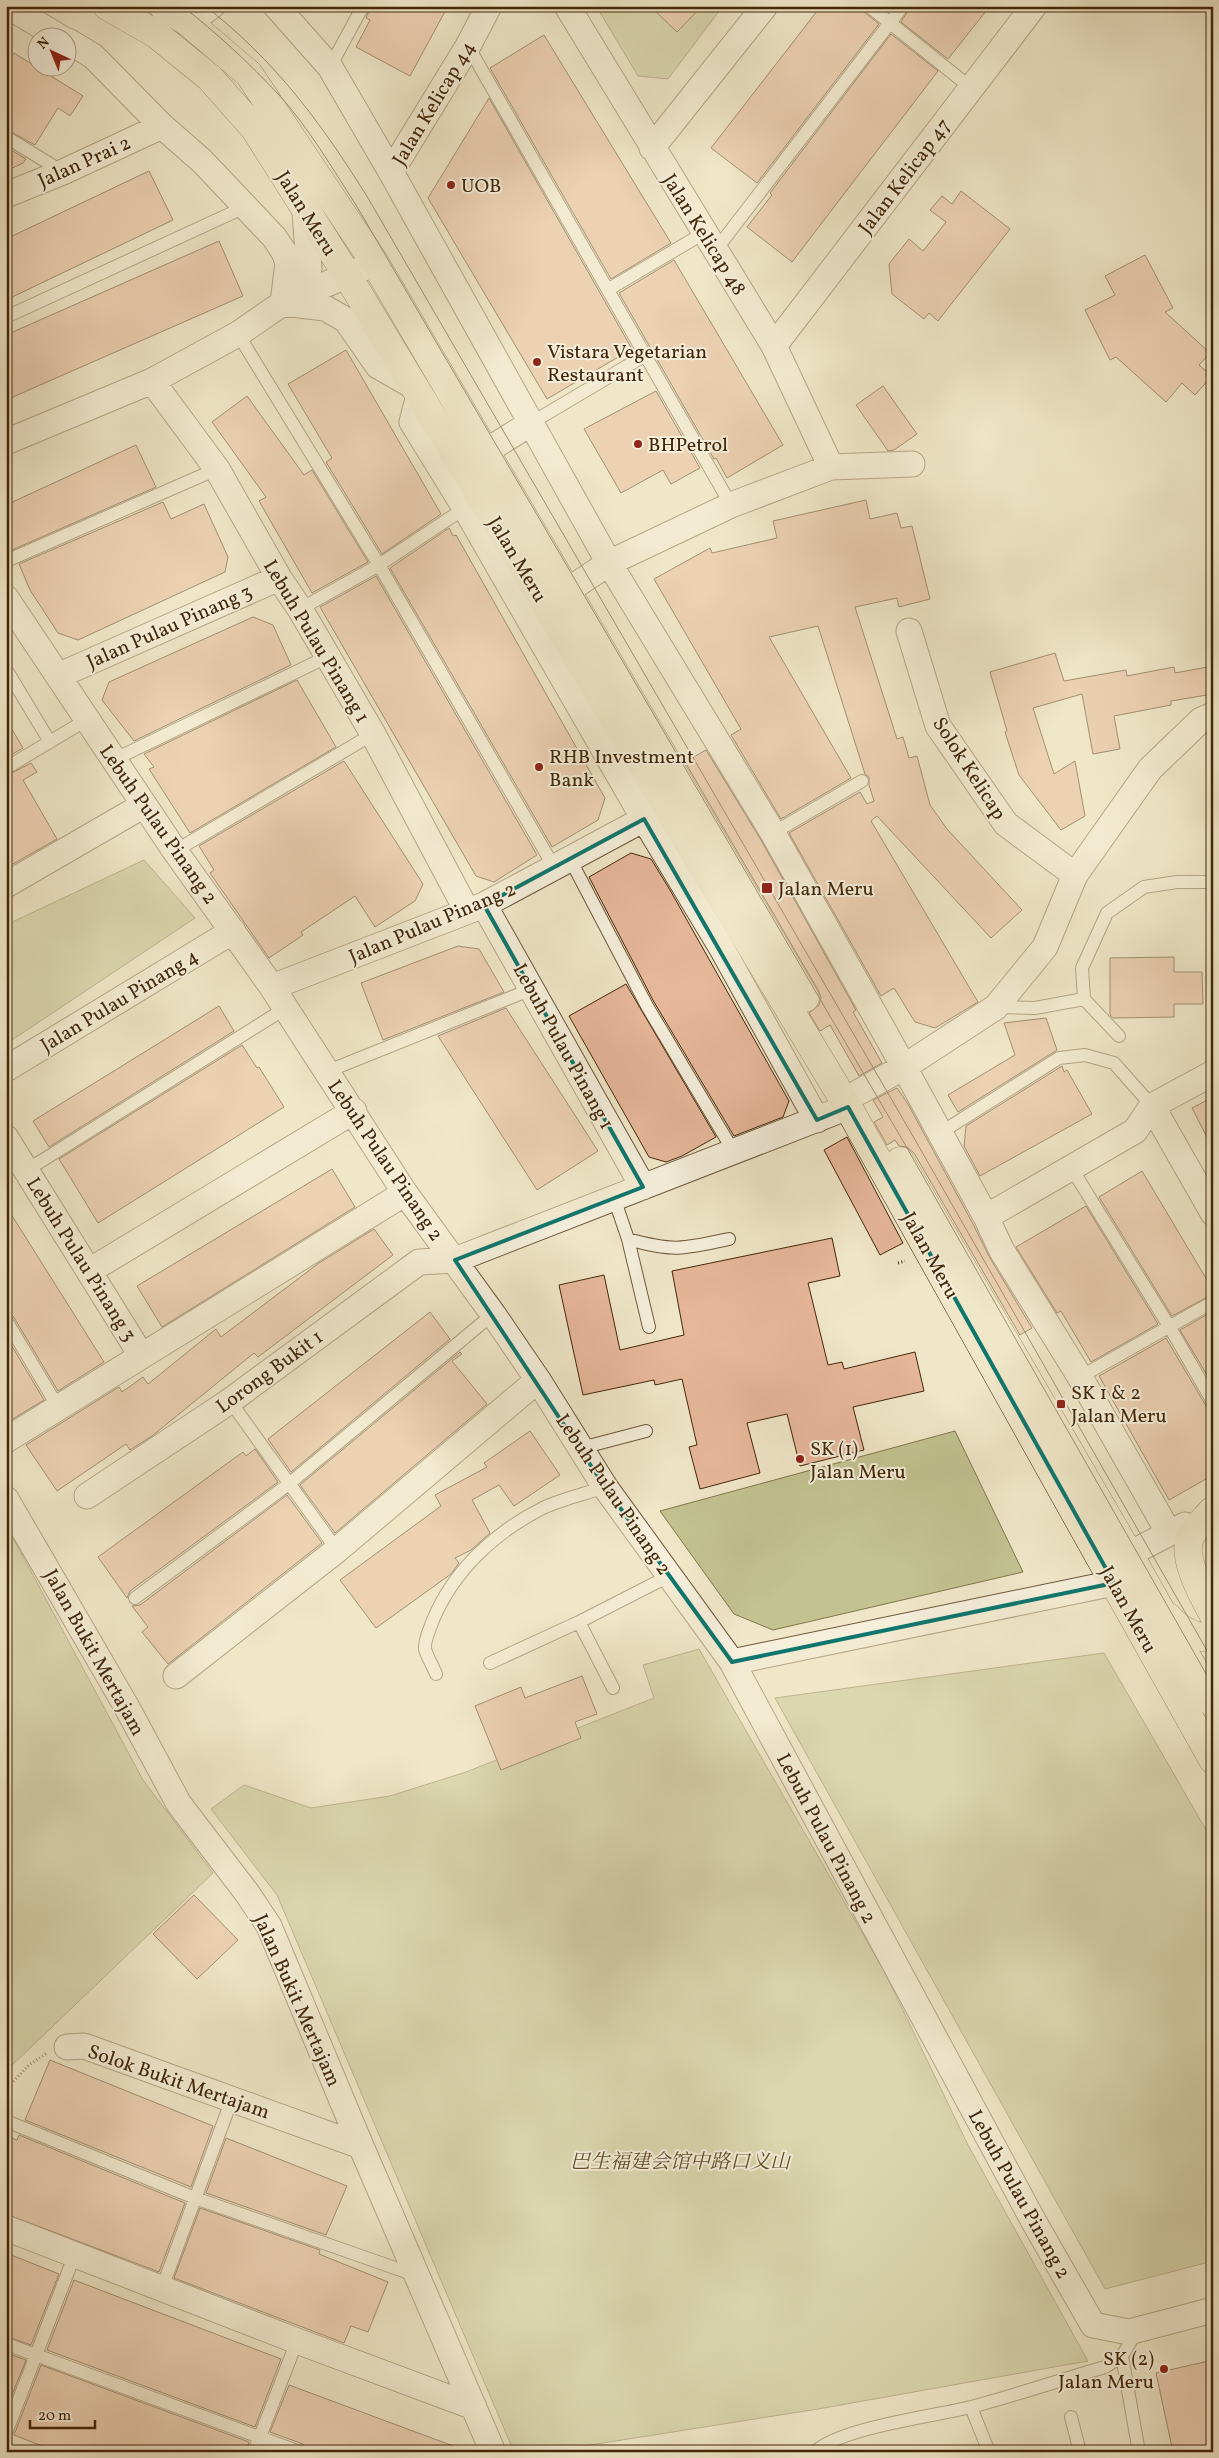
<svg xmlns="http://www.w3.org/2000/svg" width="1219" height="2458" font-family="Vollkorn,'Noto Serif SC',serif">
  <rect width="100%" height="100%" fill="#f0e7c9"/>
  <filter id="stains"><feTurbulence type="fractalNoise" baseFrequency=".004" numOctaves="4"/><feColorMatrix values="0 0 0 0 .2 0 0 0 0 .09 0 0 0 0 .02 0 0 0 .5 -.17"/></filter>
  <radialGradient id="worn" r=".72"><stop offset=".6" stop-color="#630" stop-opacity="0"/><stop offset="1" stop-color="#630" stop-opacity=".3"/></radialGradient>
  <path fill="#c2c391" stroke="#82754c" d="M596 6H723L668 79 638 76Z
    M144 860 195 918 6 1044V925Z
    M955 1431 1023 1572 773 1630 734 1614 660 1511Z
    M13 1538 143 1780 213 1873 6 2071V1545Z
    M699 1649 884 1971 968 2145 1088 2361 818 2409 546 2452H514L277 1895 211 1809 244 1785 311 1808 390 1796 466 1772 654 1698 643 1665Z
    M1104 1653 1213 1842V2261L1105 2289 775 1698Z"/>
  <path fill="#e7b79a" stroke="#422708" d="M371 6H448L410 76 356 47 370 20 366 18Z
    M650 6H702L677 32Z
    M821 6H861L864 12 879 24 757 183 711 148Z
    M911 6H990L948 59 901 22Z
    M891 34 938 71 792 262 747 227 772 195 770 193Z
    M544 35 671 243 611 279 490 68Z
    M14 53 83 96 70 116 58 108 35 145 6 129V66Z
    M489 98 632 349 547 399 428 198Z
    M6 147 26 159 23 163 6 171Z
    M149 171 173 220 6 300V239Z
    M961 191 1010 229 938 321 929 313 924 319 892 294 889 264 909 239 923 251 946 222 930 210 942 196 952 204Z
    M219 241 243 296 6 400V335Z
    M1145 255 1173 308 1165 312 1210 353 1199 365 1212 376 1195 395 1182 383 1166 402 1116 357 1110 360 1085 310 1115 295 1105 276Z
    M674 260 783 445 727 478 716 458 714 459 619 293Z
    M346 350 441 514 382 554 326 462 332 458 288 384Z
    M883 386 917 434 894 450 888 451 856 405Z
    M656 391 700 468 671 484 663 470 621 493 584 429Z
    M247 396 304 475 312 470 368 562 312 593 259 501 266 497 212 422Z
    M136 445 156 487 12 550 6 538V505Z
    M866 500 870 519 897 513 901 528 912 526 930 599 899 607 897 598 855 607 897 739 903 737 909 758 917 756 930 805 947 829 1022 910 991 938 877 816 871 821 978 1002 935 1028 915 1022 894 988 881 996 789 833 860 792 867 804 874 801 869 785V777L865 774 818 626 769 637 851 778 781 819 731 735 741 729 654 579 710 548 712 553 777 538 773 521Z
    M163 502 171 519 204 504 228 557 225 572 78 640 58 633 30 590 19 564Z
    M449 528 453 536 456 535 605 798 598 820 552 847 390 568Z
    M376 576 537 855 494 882 476 876 320 607Z
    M253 617 273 625 291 665 134 741 102 700 109 682Z
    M1055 653 1064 681 1126 670 1127 676 1174 667 1175 673 1213 666V694L1171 701V705L1114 716 1120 749 1093 754 1082 694 1033 708 1054 774 1075 761 1085 816 1061 830 1019 775 1005 732 1007 731 990 672Z
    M297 680 336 747 190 833 149 769 154 767 144 754Z
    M6 719 23 748 6 758Z
    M706 750 761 840 856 1010 853 1012 882 1063 859 1076 830 1025 820 1031 809 1013 819 1005 821 997 818 990 685 762Z
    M344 761 423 884 415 901 375 927 355 896 301 932 303 935 269 958 210 873 214 870 199 846Z
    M31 763 37 772 23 780 57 839 6 868V776Z
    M631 853 651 859 670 890 789 1101 783 1117 734 1136 654 1002 589 877Z
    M458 946 479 949 504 992 383 1040 361 983Z
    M1174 957V972H1202L1203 1004H1174V1017L1113 1018 1110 1015V958Z
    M626 984 716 1137 682 1156 666 1162 649 1157 569 1016Z
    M219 1006 234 1031 49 1147 33 1121Z
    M506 1008 598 1151 537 1190 438 1036Z
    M1046 1018 1057 1050 958 1112 948 1095 1015 1055 1004 1023Z
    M242 1045 257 1068 259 1067 284 1107 98 1223 59 1159Z
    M1062 1066 1064 1072 1067 1070 1092 1114 980 1176 964 1146 966 1126Z
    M897 1088 908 1104 973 1224 990 1258 1032 1328 1020 1335 914 1153 907 1147 899 1146 895 1140 887 1145 874 1122 883 1117 873 1100Z
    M1213 1097V1149L1192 1108Z
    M847 1137 903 1243 880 1255 824 1150Z
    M332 1169 355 1207 162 1327 137 1286Z
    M1142 1171 1213 1290V1294L1172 1316 1099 1197Z
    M6 1206 104 1362 58 1391 13 1316 6 1312Z
    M1086 1206 1158 1324 1091 1362 1061 1311 1057 1313 1016 1247Z
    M374 1229 393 1255 258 1357 254 1353 152 1436 130 1450 126 1444 57 1491 26 1445 119 1387 122 1392 143 1377 148 1384 216 1329 221 1337 319 1263Z
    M832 1238 840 1276 808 1283 828 1365 842 1362 844 1369 915 1352 924 1391 853 1407 864 1450 800 1466 787 1414 747 1423 760 1473 700 1489 689 1447 697 1445 682 1379 655 1385 654 1380 583 1395 559 1285 604 1275 620 1350 684 1335 672 1271Z
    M1213 1311V1385L1180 1330Z
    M430 1312 450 1339 291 1472 268 1439Z
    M6 1336 44 1400 6 1423Z
    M1166 1338 1206 1406 1213 1410V1475L1169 1500 1099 1376Z
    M460 1352 462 1354 452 1361 487 1404 335 1533 300 1485Z
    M530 1431 560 1475 514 1506 499 1485 472 1500 490 1533 471 1550 455 1558 459 1563 451 1574 376 1628 340 1580 441 1506 435 1495 487 1467 484 1463Z
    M255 1449 278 1482 130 1591 127 1598 98 1557 243 1452 246 1456Z
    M287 1495 322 1543 168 1664 142 1632 148 1627 132 1606 140 1605Z
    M582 1676 597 1714 575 1722 581 1738 501 1770 475 1706 521 1687 525 1698Z
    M194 1895 238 1940 197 1979 153 1934Z
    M50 2060 213 2126 191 2187 25 2120Z
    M19 2135 185 2203 159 2272 6 2214V2136L17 2140Z
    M226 2138 347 2186 326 2235 206 2193Z
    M200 2208 320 2250 319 2254 388 2282 368 2332 351 2326 344 2343 174 2278Z
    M6 2253 59 2274 31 2345 6 2336Z
    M74 2280 281 2359 255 2427 47 2350Z
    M6 2353 26 2360 6 2410Z
    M1213 2360V2452H1173L1156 2373Z
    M41 2365 249 2442 246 2452H57L14 2435Z
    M289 2385 464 2450 463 2452H308L303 2444 270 2432Z"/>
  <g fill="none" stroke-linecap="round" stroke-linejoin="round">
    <defs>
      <path id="service" d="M869 6 970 87
        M468 46 731 505
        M330 67 363 6
        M6 137 63 172
        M715 251 903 6
        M609 289 704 233
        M6 317 245 207
        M238 334 379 565 554 867
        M531 423 644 356
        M6 561 217 469
        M300 609 379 565 465 508
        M6 669 50 742
        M113 760 327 657
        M6 768 88 719
        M773 833 862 781
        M175 851 373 734
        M570 859 647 1006 734 1152
        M997 1007 1035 1008 1084 999
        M1119 1036 1084 999 1082 968 1107 913 1144 887 1177 882H1213
        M328 1071 532 989
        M940 1133 1059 1058 1085 1055 1114 1063 1152 1106
        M1072 1169 1169 1326 1213 1402
        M27 1170 286 1008
        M614 1198 628 1239 649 1327
        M628 1239C673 1252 684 1249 729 1239
        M6 1320 58 1407
        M1080 1377 1213 1302
        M230 1401 337 1550
        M581 1448 646 1431
        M135 1598 290 1483 493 1314
        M579 1622 613 1688
        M490 1663 579 1622 669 1576
        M436 1674C433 1666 427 1657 425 1649 424 1640 430 1629 433 1620 454 1570 495 1532 543 1508 562 1499 585 1494 605 1487
        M6 2121 195 2198 415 2275
        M162 2288 232 2099
        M6 2344 300 2452
        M1122 2356 1139 2452
        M971 2407 989 2452
        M1071 2417 1080 2452
        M6 2433 75 2254
        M254 2452 297 2341
        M815 2452C839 2428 935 2416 971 2407 1016 2395 1060 2380 1105 2367L1122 2356 1131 2341 1129 2332"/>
      <path id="minor" d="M8 6 61 38
        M276 6 330 67 391 172 609 563 773 833 904 1067 986 1217 1002 1251 1080 1377 1169 1533
        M567 6 774 346 831 467
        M189 23 212 6
        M68 41 93 56 162 126 202 161 274 237 284 252 288 263 283 303
        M652 148 765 6
        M391 172 468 46 489 6
        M6 195 63 172 162 126
        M284 301 309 269 305 211
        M283 303 325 308 346 320 378 366 413 386
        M774 346 1034 6
        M152 381 217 469 279 578 300 609 373 734 467 911
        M419 395 412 422 465 508 644 819 721 947 817 1120
        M6 442 152 381 238 334 283 303 375 263
        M485 452 531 423
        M567 591 609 563 731 505 831 467 912 464
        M6 598 175 851 272 987 405 1193 493 1314 538 1380 605 1487 732 1662 1034 2222 1093 2325 1129 2332 1213 2310
        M909 631 938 726 1006 824 1075 875
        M60 675 279 578
        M6 885 144 805
        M484 905 643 1187
        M272 987 484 905 659 811
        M6 1069 233 931
        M859 1092 904 1067 996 1007 1045 947 1075 875 1150 769 1201 720 1213 715
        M1152 1106 1213 1213
        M6 1138 141 1355
        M986 1217 1135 1131 1152 1106 1213 1073
        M89 1271 354 1111
        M6 1440 405 1193
        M87 1496 230 1401 419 1262 455 1260 848 1107
        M6 1499 125 1704 179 1804 247 1893 269 1926 361 2146 493 2452
        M1112 1563 1185 1525
        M732 1662 1114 1583 1133 1577
        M176 1676 337 1550 538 1380
        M67 2047 84 2046 361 2146
        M6 2228 297 2341 474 2407"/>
      <path id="trunk" d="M107 6 156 34 210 78 255 129 347 275 848 1107 1213 1760
        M163 6 189 23 249 74 375 263 805 998
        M900 1161 1129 1554 1213 1703
        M1212 1511C1206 1518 1197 1526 1192 1534 1179 1553 1203 1596 1213 1614
        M1168 1617C1180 1630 1194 1639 1213 1637"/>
    </defs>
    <use href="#service" stroke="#6e5738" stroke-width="14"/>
    <use href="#minor" stroke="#6e5738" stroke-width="27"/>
    <use href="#trunk" stroke="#422708" stroke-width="29"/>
    <path stroke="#422708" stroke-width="3" stroke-dasharray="1 2.5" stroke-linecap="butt" d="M898 1263 905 1261
      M6 2089 29 2065 47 2053"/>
    <use href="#service" stroke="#f5efdc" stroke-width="12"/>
    <use href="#minor" stroke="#f5efdc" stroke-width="25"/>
    <use href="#trunk" stroke="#f0e7c9" stroke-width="28"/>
    <path stroke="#422708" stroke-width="1" d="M182 6C217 33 249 63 279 95 309 128 332 168 356 205L903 1141 1213 1686
      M205 6C275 60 322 124 368 198L914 1138 1213 1661"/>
  </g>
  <path d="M0 0H1219V2458H0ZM644 819 817 1120 848 1107 1114 1583 732 1662 605 1487 455 1260 643 1187 484 905Z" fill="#f0e7c9" fill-opacity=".55" fill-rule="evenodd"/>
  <path fill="none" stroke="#0f766e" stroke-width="4" stroke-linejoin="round" d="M644 819 817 1120 848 1107 1114 1583 732 1662 605 1487 455 1260 643 1187 484 905Z"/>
  <g fill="#8f2418" stroke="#f5efdc" stroke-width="2">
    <circle cx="451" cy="185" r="5"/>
    <circle cx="537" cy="362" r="5"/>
    <circle cx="638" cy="444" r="5"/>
    <circle cx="539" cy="767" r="5"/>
    <rect x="761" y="882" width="12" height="12" rx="2.5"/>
    <rect x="1056" y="1399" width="10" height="10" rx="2.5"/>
    <circle cx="800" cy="1459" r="5"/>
    <circle cx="1164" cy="2369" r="5"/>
  </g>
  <g text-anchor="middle" stroke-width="4" stroke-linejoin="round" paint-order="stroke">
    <g font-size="20" fill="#422708" stroke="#f5efdc">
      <text transform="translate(433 103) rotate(-59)" y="7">Jalan Kelicap 44</text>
      <text transform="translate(84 161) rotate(-24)" y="7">Jalan Prai 2</text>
      <text transform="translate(904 176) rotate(-53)" y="7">Jalan Kelicap 47</text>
      <text transform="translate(307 213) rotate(58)" y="7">Jalan Meru</text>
      <text transform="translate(705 234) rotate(58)" y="7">Jalan Kelicap 48</text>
      <text transform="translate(518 559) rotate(59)" y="7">Jalan Meru</text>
      <text transform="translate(169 626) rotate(-24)" y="7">Jalan Pulau Pinang 3</text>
      <text transform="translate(317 641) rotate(59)" y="7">Lebuh Pulau Pinang 1</text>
      <text transform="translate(970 768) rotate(57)" y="7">Solok Kelicap</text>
      <text transform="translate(159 824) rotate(55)" y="7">Lebuh Pulau Pinang 2</text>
      <text transform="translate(432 922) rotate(-23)" y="7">Jalan Pulau Pinang 2</text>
      <text transform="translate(119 1000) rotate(-31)" y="7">Jalan Pulau Pinang 4</text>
      <text transform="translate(564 1046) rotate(61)" y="7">Lebuh Pulau Pinang 1</text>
      <text transform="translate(386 1160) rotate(56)" y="7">Lebuh Pulau Pinang 2</text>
      <text transform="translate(931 1255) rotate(61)" y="7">Jalan Meru</text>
      <text transform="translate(82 1259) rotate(58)" y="7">Lebuh Pulau Pinang 3</text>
      <text transform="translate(269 1371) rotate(-36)" y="7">Lorong Bukit 1</text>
      <text transform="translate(614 1494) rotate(56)" y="7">Lebuh Pulau Pinang 2</text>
      <text transform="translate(1129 1609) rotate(61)" y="7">Jalan Meru</text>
      <text transform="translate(95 1652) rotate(61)" y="7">Jalan Bukit Mertajam</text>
      <text transform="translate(827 1838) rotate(62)" y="7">Lebuh Pulau Pinang 2</text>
      <text transform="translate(298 2000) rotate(66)" y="7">Jalan Bukit Mertajam</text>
      <text transform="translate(179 2081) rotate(19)" y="7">Solok Bukit Mertajam</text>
      <text transform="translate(1020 2194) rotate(61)" y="7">Lebuh Pulau Pinang 2</text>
    </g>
    <g font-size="20" fill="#422708" stroke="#f5efdc" text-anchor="start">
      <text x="461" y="192">UOB</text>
      <text x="547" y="358">Vistara Vegetarian<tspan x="547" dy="23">Restaurant</tspan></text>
      <text x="648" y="451">BHPetrol</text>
      <text x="549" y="763">RHB Investment<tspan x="549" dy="23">Bank</tspan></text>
      <text x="778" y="895">Jalan Meru</text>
      <text x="1071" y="1399">SK 1 &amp; 2<tspan x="1071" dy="23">Jalan Meru</tspan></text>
      <text x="810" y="1455">SK (1)<tspan x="810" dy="23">Jalan Meru</tspan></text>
      <text x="1154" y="2365" text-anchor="end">SK (2)<tspan x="1154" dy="23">Jalan Meru</tspan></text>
    </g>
    <g font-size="20" font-style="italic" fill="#624e2a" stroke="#f5efdc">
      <text x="680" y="2168">巴生福建会馆中路口义山</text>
    </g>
  </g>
  <rect width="1219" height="2458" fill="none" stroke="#f0e7c9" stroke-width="25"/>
  <rect x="8" y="8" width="1204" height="2443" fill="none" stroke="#422708" stroke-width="2.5"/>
  <rect x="12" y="12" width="1194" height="2433" fill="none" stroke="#422708"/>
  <g transform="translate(52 52) rotate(316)"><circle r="24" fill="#f5efdc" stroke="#ad9f87"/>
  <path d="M0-4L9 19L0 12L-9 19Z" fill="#8f2418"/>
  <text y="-8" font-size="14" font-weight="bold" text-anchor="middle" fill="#422708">N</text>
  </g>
  <path d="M30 2420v8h65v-8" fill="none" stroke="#422708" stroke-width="2.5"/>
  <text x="38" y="2420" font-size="15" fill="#422708" stroke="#f5efdc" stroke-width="4" paint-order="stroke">20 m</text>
  <rect width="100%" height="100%" filter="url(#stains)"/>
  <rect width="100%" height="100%" fill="url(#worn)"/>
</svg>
